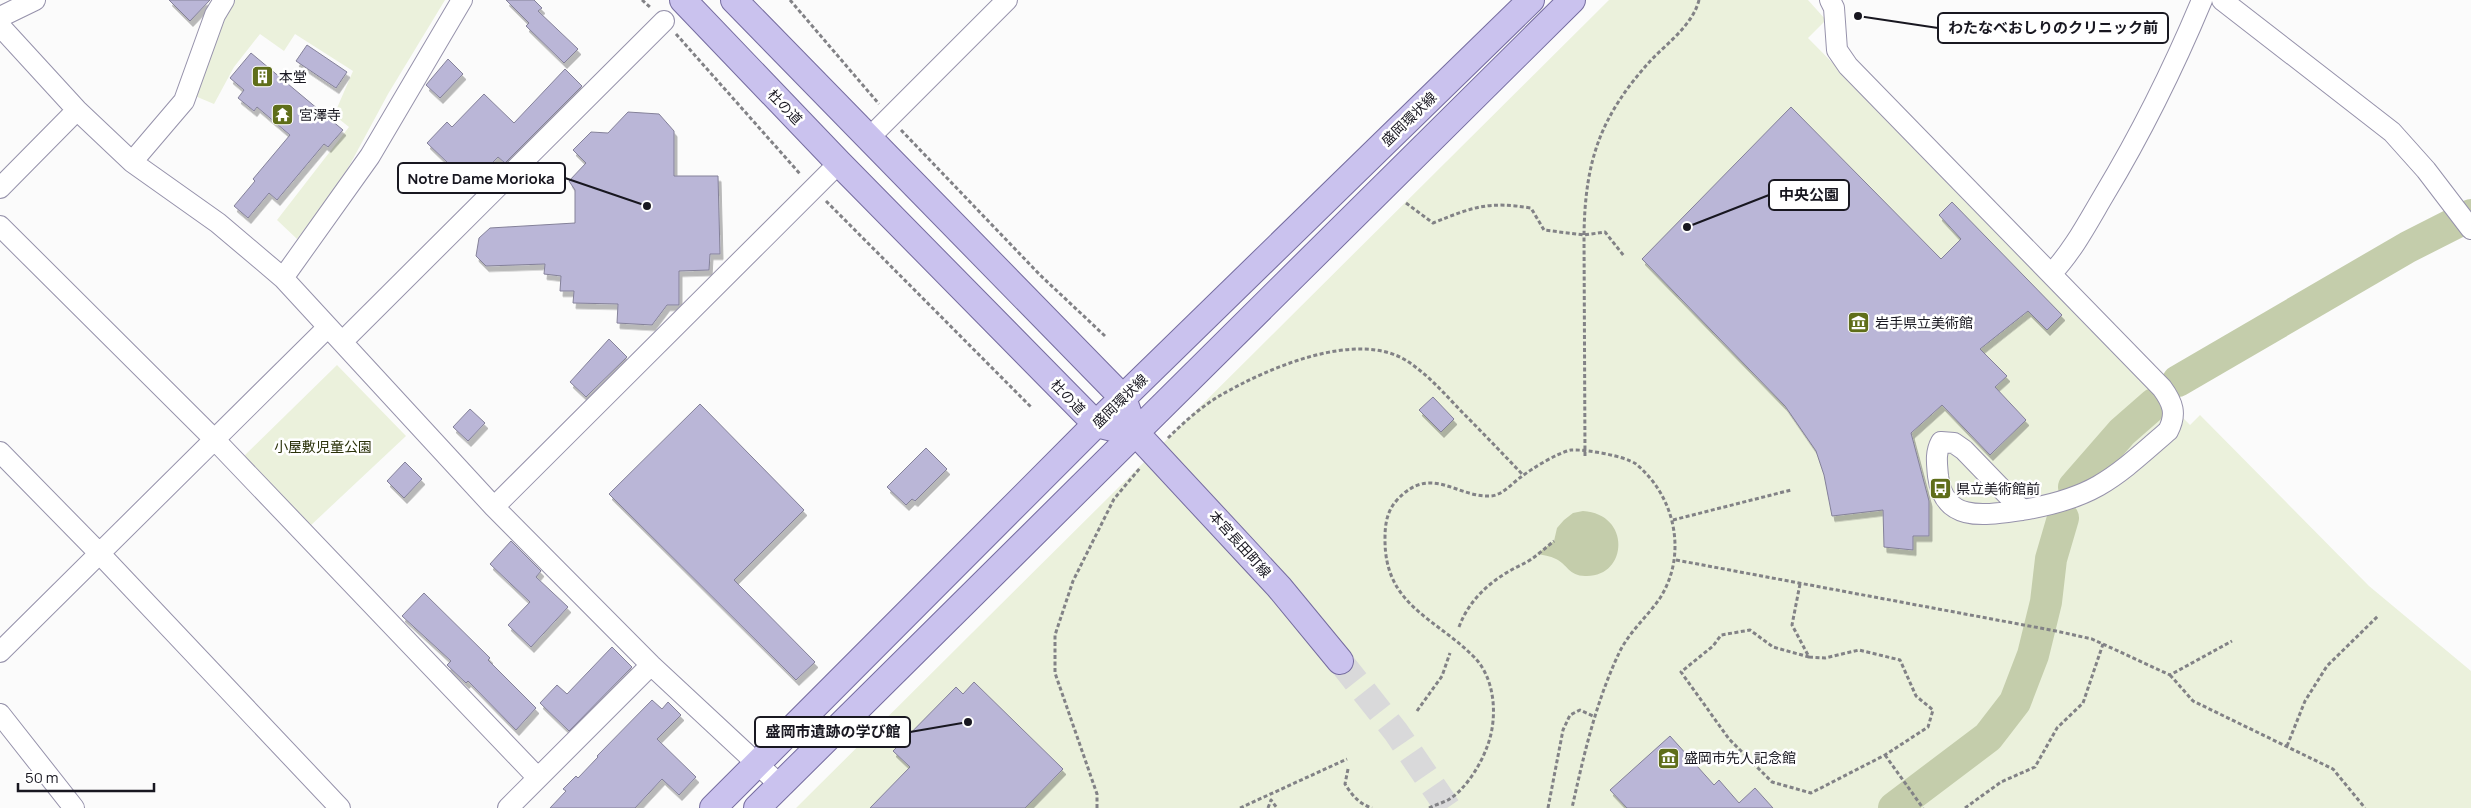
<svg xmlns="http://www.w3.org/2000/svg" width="2471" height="808" font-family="Manrope,'Noto Sans JP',sans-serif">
  <defs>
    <filter id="shadow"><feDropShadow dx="3" dy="5.5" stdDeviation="0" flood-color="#0004"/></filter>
  </defs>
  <rect width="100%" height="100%" fill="#fbfbfb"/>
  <path fill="#ebf1dc" d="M233 0H445L388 94 340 183 297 239 277 220 349 127 334 115 353 71 295 34 284 51 260 34 234 67 214 104 195 96 221 21Z
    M1609 0H1808L1826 20 1808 38 2190 425 2200 415 2369 586 2471 671V808H796Z
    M337 365 406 436 309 527 242 458Z"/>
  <path fill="#c4cdab" d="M1583 511C1632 514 1628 578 1585 576 1569 576 1567 564 1556 559 1550 556 1543 555 1537 554L1554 541 1557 528 1564 520 1573 513Z"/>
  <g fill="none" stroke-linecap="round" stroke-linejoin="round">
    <path stroke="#c4cdab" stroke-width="32" d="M2178 381 2408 247 2471 215
      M2074 487 2122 432 2154 404
      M1894 808 1988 737 2015 702 2033 655 2046 602 2051 559 2063 518"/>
  </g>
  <path fill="#bab6d7" stroke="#848199" filter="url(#shadow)" d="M169 0H210L190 21Z
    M506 0H534L542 8 538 11 578 49 564 63 526 26 529 23Z
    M307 45 347 72 336 88 296 61Z
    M251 53 343 130 328 147 324 144 277 200 269 193 248 218 234 206 255 181 253 179 290 135 257 107 254 111 238 98 244 90 230 78Z
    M448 59 463 74 440 98 426 85Z
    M565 69 582 86 505 163 498 157 471 185 427 143 447 122 452 127 484 94 514 123Z
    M1791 107 1941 259 1961 239 1939 215 1952 202 2062 315 2047 330 2028 311 1980 349 2007 376 1995 387 2026 420 1990 455 1942 405 1911 433 1929 501V536H1913V550L1884 547 1883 510 1832 516 1824 475 1816 451 1785 406 1642 259Z
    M628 112 659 114 674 131V176H718L720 254H710L709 270 679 271V305H667L652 325 617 323 618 304 573 303 574 291H560L561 276 544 274 545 264 486 266 476 256 479 238 490 228 575 223V190L569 181 586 163 573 150 591 132 608 133Z
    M609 339 627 357 586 397 570 382Z
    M1433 397 1454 419 1441 432 1419 410Z
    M700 404 804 510 734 580 815 662 796 680 609 494Z
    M470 409 485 423 468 441 453 427Z
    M926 448 947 469 915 501 912 499 906 505 887 487Z
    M405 462 422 479 404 498 387 481Z
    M511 541 541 571 536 577 568 607 531 647 508 625 530 602 490 564Z
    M424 593 490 658 488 660 536 708 516 730 468 681 466 683 447 665 451 661 402 616Z
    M612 647 632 667 569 731 540 703 557 685 567 694Z
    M974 682 1063 769 1025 808H870L910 767 893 751 956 687 963 694Z
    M652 700 662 709 668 702 681 715 657 739 696 777 679 795 662 779 635 808H550L566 791 563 789 576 776 578 778 598 757 597 756Z
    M1670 736 1714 785 1719 780 1739 803 1755 788 1773 808H1627L1610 790Z"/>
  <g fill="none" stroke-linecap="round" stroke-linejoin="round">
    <path stroke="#d9d9da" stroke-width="26" stroke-dasharray="26 13" stroke-linecap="butt" d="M1340 661 1396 732 1448 808"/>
    <defs>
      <path id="minor" d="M1830 0 1834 8 1837 50 1848 66 2162 388C2173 403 2177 414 2168 431 2114 478 2095 498 2022 510
        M2222 0 2392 132 2426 170 2471 229
        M0 17 35 0
        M0 26 77 110 132 162 218 223 283 278 494 507 651 665 780 785
        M869 138 1007 0
        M132 162 184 101 215 15 224 0
        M0 188 77 110
        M0 226 215 440 538 778
        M2051 274C2073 251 2088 222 2104 195 2142 132 2174 67 2202 0
        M283 278 370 156 462 0
        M342 342 664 21
        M1941 442 1954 443 1964 450 2022 510C1986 515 1944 524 1938 476 1937 464 1935 453 1941 442Z
        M0 452 101 555 340 808
        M494 507 839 163
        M0 652 327 328
        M0 714 74 808
        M508 808 651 665"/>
      <path id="major" d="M683 0 839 163 1096 424 1112 428
        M734 0 1123 398 1135 432 1279 587 1340 661
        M713 808 1096 424 1531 0
        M757 808 1572 0"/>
    </defs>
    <use href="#minor" stroke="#9692ab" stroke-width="22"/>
    <use href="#major" stroke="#756c9f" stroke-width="28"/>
    <path stroke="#828286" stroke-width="3" stroke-dasharray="4 2.5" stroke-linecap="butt" d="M642 0 651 8
      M790 0 879 104
      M676 34 801 175
      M901 130 1040 275 1105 336
      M826 201 1032 408
      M1406 203 1433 223C1473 207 1488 201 1531 208L1544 230 1584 235 1605 232 1624 256
      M1168 438C1184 422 1202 406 1221 395 1268 368 1357 329 1407 361 1427 374 1443 392 1460 410 1481 431 1502 453 1523 475
      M1585 456 1584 235C1585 159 1601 115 1652 59 1669 42 1693 24 1699 0
      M1673 520 1791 490
      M1676 560 2056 631 2092 639 2170 675 2232 641
      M1800 584 1792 625 1809 657 1825 658 1859 650 1900 660 1916 696 1933 710 1928 727 1885 755 1811 793 1772 782 1729 739 1681 672 1713 646 1721 635 1750 630 1773 647 1809 657
      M1459 627C1470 597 1495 577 1523 564 1534 559 1545 548 1554 541
      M2170 675 2193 701 2333 769 2365 808
      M1417 711 1442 676 1450 653
      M2287 746 2305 701 2327 666 2378 616
      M1885 755 1923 808
      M1348 769 1345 784C1352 795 1359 804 1372 808
      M1097 808V794L1055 673V635L1073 581 1114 499 1140 468
      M1240 808 1347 759
      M1268 808 1271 800 1277 808
      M1429 808C1435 805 1442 803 1448 800 1465 790 1480 766 1487 747 1498 719 1496 678 1473 656 1434 617 1384 605 1385 538 1385 524 1387 511 1397 500 1431 463 1456 498 1491 496 1503 495 1512 483 1521 477 1531 469 1559 452 1571 450 1585 449 1625 456 1636 464 1675 496 1688 554 1660 598 1648 616 1630 631 1620 651 1596 701 1584 754 1572 808
      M1548 808 1563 730 1570 715 1580 710 1593 716
      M1965 808 2001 782 2035 767 2057 728 2083 703 2103 644"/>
    <use href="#minor" stroke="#fff" stroke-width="20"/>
    <use href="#major" stroke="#cac2ee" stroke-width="26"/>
  </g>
  <defs>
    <symbol id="building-square" viewBox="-11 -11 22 22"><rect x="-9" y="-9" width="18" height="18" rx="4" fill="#5f6e1a" stroke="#fff"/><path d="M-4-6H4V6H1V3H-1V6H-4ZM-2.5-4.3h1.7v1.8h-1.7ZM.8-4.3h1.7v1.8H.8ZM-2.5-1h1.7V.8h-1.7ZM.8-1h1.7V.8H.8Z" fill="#fff"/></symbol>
    <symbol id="temple-square" viewBox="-11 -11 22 22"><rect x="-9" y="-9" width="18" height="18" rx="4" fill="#5f6e1a" stroke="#fff"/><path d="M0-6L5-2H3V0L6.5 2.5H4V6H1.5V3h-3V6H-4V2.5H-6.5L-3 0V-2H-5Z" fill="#fff"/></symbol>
    <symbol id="museum-square" viewBox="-11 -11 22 22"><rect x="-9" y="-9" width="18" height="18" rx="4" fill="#5f6e1a" stroke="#fff"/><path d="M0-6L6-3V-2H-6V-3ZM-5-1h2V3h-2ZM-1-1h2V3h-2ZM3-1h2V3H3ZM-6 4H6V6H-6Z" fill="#fff"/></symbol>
    <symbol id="bus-square" viewBox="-11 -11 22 22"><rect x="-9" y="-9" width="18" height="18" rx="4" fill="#5f6e1a" stroke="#fff"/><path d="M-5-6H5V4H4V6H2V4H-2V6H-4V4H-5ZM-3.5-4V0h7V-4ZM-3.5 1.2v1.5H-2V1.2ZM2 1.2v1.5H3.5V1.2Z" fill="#fff"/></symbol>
  </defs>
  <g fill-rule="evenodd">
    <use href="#building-square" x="250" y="64" width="25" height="25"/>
    <use href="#temple-square" x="270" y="102" width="25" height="25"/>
    <use href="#museum-square" x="1846" y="310" width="25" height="25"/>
    <use href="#bus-square" x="1928" y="476" width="25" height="25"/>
    <use href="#museum-square" x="1656" y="746" width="25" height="25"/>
  </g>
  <g text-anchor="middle" stroke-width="5" stroke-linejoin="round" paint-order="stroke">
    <g font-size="14" fill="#181720" stroke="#fff" text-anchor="start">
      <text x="279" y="82">本堂</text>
      <text x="299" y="120">宮澤寺</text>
      <text x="1875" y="328">岩手県立美術館</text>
      <text x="1956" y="494">県立美術館前</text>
      <text x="1684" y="763">盛岡市先人記念館</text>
    </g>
    <g font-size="14" fill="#181720" stroke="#fff">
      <text transform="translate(785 107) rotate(46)" y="5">杜の道</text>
      <text transform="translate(1409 119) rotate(-44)" y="5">盛岡環状線</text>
      <text transform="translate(1068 397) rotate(46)" y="5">杜の道</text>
      <text transform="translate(1120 401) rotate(-44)" y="5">盛岡環状線</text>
      <text transform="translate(1240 544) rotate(48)" y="5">本宮長田町線</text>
    </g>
    <g font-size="14" fill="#2a3109" stroke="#fff">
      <text x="323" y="452">小屋敷児童公園</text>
    </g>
  </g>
  <path fill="none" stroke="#181720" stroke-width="2" d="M1858 16L1938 28M647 206L565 178M1687 227L1769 195M968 722L910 732"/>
  <g fill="#181720" stroke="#fff" stroke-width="2">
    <circle cx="1858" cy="16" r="5"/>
    <circle cx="647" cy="206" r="5"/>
    <circle cx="1687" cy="227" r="5"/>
    <circle cx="968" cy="722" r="5"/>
  </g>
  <g fill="#fff" stroke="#181720" stroke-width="2">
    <rect x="1938" y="13" width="230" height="30" rx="5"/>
    <rect x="398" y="163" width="167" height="30" rx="5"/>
    <rect x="1769" y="180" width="80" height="30" rx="5"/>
    <rect x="755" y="717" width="155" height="30" rx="5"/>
  </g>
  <g font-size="15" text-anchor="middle" font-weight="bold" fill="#181720">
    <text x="2053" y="33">わたなべおしりのクリニック前</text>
    <text x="481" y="184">Notre Dame Morioka</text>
    <text x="1809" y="200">中央公園</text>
    <text x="833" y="737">盛岡市遺跡の学び館</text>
  </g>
  <path d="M18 783v8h136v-8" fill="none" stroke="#181720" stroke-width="2.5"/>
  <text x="25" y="783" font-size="15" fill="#181720" stroke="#ffffff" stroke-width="4" paint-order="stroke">50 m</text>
</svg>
